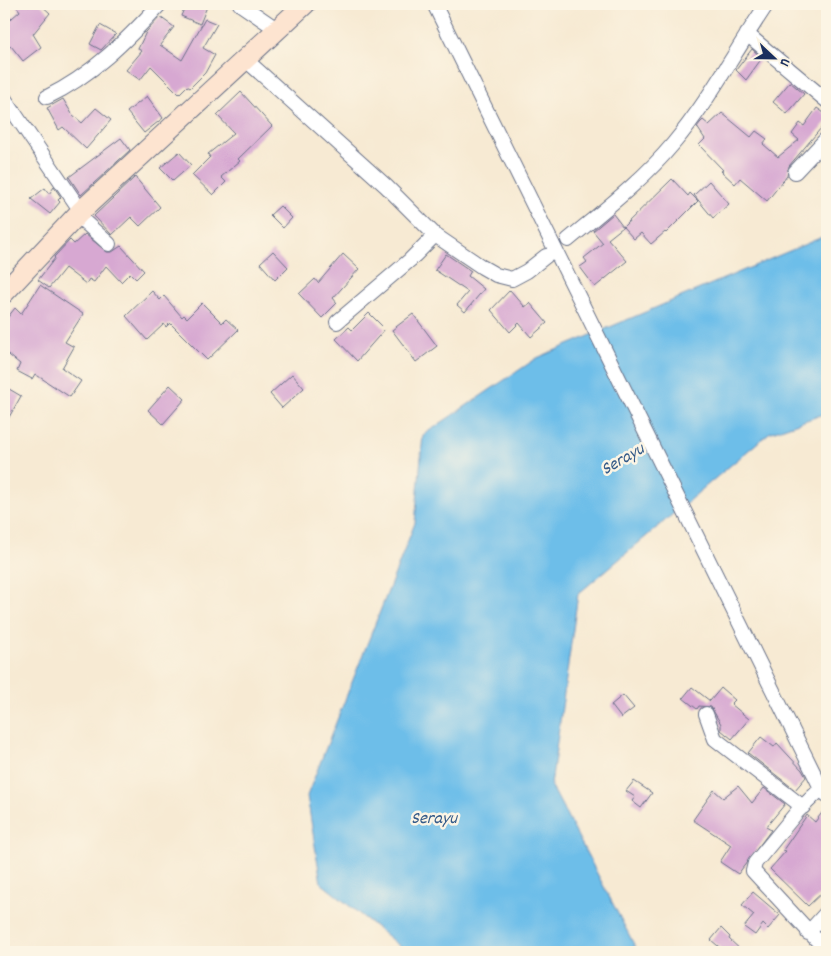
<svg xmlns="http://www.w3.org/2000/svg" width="831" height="956" font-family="Dekko,sans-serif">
  <rect width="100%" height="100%" fill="#fcf5e5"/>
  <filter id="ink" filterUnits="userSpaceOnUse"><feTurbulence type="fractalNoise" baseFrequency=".02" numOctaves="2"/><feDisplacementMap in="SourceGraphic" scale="10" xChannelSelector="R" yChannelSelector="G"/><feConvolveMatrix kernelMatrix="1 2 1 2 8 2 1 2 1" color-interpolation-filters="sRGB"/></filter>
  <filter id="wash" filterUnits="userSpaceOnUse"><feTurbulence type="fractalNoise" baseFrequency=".0096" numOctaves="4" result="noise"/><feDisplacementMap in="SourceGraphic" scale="20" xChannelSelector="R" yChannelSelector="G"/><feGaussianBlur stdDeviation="1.12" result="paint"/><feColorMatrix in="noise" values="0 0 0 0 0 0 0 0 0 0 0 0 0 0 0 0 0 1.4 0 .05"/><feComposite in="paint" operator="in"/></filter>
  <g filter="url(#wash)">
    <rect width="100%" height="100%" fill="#f7ead3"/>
    <path fill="#6dbee9" stroke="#4476a4" d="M827 235V413L769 433 578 594 551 785 638 952H407L321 883 307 796 415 523 423 435 537 358Z"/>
    <g id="blocks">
      <path fill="#d7a8d2" d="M15 4H40L50 13 33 34 41 47 23 61 11 46 4 52V25L20 11Z
        M186 4H208L200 24 181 16Z
        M160 17 174 27 160 45 182 60 205 19 217 24 203 48 215 55 205 73 190 88 187 86 179 94 151 66 140 80 126 70 142 51 138 49 146 32Z
        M100 25 116 34 101 50 90 44Z
        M752 49 762 58 746 80 736 70Z
        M790 82 804 94 787 114 773 102Z
        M241 92 272 126 238 159 240 161 221 177 226 182 213 195 192 175 210 157 208 154 234 133 217 115Z
        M147 96 163 118 144 133 127 112Z
        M63 99 72 114 82 123 96 108 111 120 86 149 63 127 59 130 47 108Z
        M817 108 827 115V121L789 166 787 176 767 201 740 178 735 184 721 171 723 170 699 145 705 139 697 127 700 123 703 120 709 125 722 113 751 137 756 131 767 139 763 144 778 157 799 140 792 134 800 123 804 126Z
        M121 138 130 150 81 195 69 177Z
        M179 152 191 165 173 181 160 168Z
        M135 177 160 207 140 226 131 217 112 235 94 216Z
        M672 179 688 196 690 193 698 201 666 233 665 232 651 244 641 233 634 239 623 227Z
        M709 181 729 204 713 218 694 195Z
        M54 187 61 197 58 200 60 202 50 214 31 199 45 188 49 194Z
        M280 206 292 218 283 228 270 215Z
        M613 214 623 227 608 239 627 261 595 287 580 267 587 262 584 258 603 243 593 231Z
        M85 234 107 252H112L121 246 144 271 136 279 130 273 121 282 106 266 94 282 89 279 86 284 65 268 49 288 38 280 55 258 54 257 70 240 74 244Z
        M273 251 288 267 275 280 260 263Z
        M343 254 359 269 333 298 337 303 322 318 299 294 315 279 318 283Z
        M446 254 471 271 468 276 484 289 465 312 457 305 468 292 435 270Z
        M40 285 83 314 65 342 74 347 62 368 81 381 70 397 35 374 32 379 17 371 20 364 4 351V322L15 308 21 314Z
        M510 290 525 307 530 303 547 323 531 337 519 323 510 332 491 310Z
        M152 291 160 300 164 296 182 317 184 315 187 318 202 303 222 323 226 319 238 330 207 360 170 323 166 327 164 324 147 340 126 316Z
        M369 313 385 329 357 361 336 339 349 327 352 330Z
        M413 314 437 346 416 362 392 330Z
        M292 374 304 388 282 408 270 394Z
        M170 385 185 399 163 424 148 410Z
        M4 386 21 396 4 426Z
        M692 687 710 701 721 688 735 700 731 704 749 719 732 739 721 730V724L711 707 699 706 697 709 683 698Z
        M623 695 634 708 621 718 611 705Z
        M761 737 774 747 777 743 802 770 806 777 795 790 748 753Z
        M634 781 652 793 641 808 632 801 635 797 626 791Z
        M738 786 752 803 764 788 785 804 766 827 771 830 738 874 720 862 731 845 693 820 714 790 723 798Z
        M827 806V888L808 906 770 869 786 851 783 850 807 815 815 822Z
        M753 892 780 915 768 929 763 924 755 935 744 927 754 915 742 905Z
        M721 928 730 937 729 939 743 952H725L711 940Z"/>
    </g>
  </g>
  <g filter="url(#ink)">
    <use href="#blocks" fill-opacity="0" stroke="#687087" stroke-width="1"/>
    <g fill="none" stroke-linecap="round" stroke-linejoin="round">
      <defs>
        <path id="street" d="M240 4 278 30
          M434 4 822 790 827 795
          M747 34 827 101
          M246 60 386 186 435 235 482 267 496 275 512 279 527 271 546 256
          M47 97C91 76 127 40 160 4
          M4 98 81 211
          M795 172 827 138
          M77 215 109 244
          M568 240C604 210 643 180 673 144 709 101 735 51 767 4
          M337 322 410 260 435 235
          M706 714 715 739 803 807
          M827 783 797 812 755 863 753 871 827 951
          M808 933 827 912"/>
        <path id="secondary" d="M4 293 81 211 305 4"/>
      </defs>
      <use href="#street" stroke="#687087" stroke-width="16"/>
      <use href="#secondary" stroke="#687087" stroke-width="22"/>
      <use href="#street" stroke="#fff" stroke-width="14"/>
      <use href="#secondary" stroke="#fde4d0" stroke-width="20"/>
    </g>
  </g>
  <g text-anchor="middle" stroke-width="5" stroke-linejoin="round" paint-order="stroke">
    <g font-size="18" font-style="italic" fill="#345a88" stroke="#fcf5e5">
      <text transform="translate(622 458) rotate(-30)" y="6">Serayu</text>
      <text x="434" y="823">Serayu</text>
    </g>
  </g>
  <rect width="831" height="956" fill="none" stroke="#fcf5e5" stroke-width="20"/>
  <g transform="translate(774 58) rotate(112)" stroke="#fcf5e5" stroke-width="4" paint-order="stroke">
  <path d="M0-4L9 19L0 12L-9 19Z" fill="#1b2f5e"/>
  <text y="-8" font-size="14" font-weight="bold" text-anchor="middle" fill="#1b2f5e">U</text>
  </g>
</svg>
